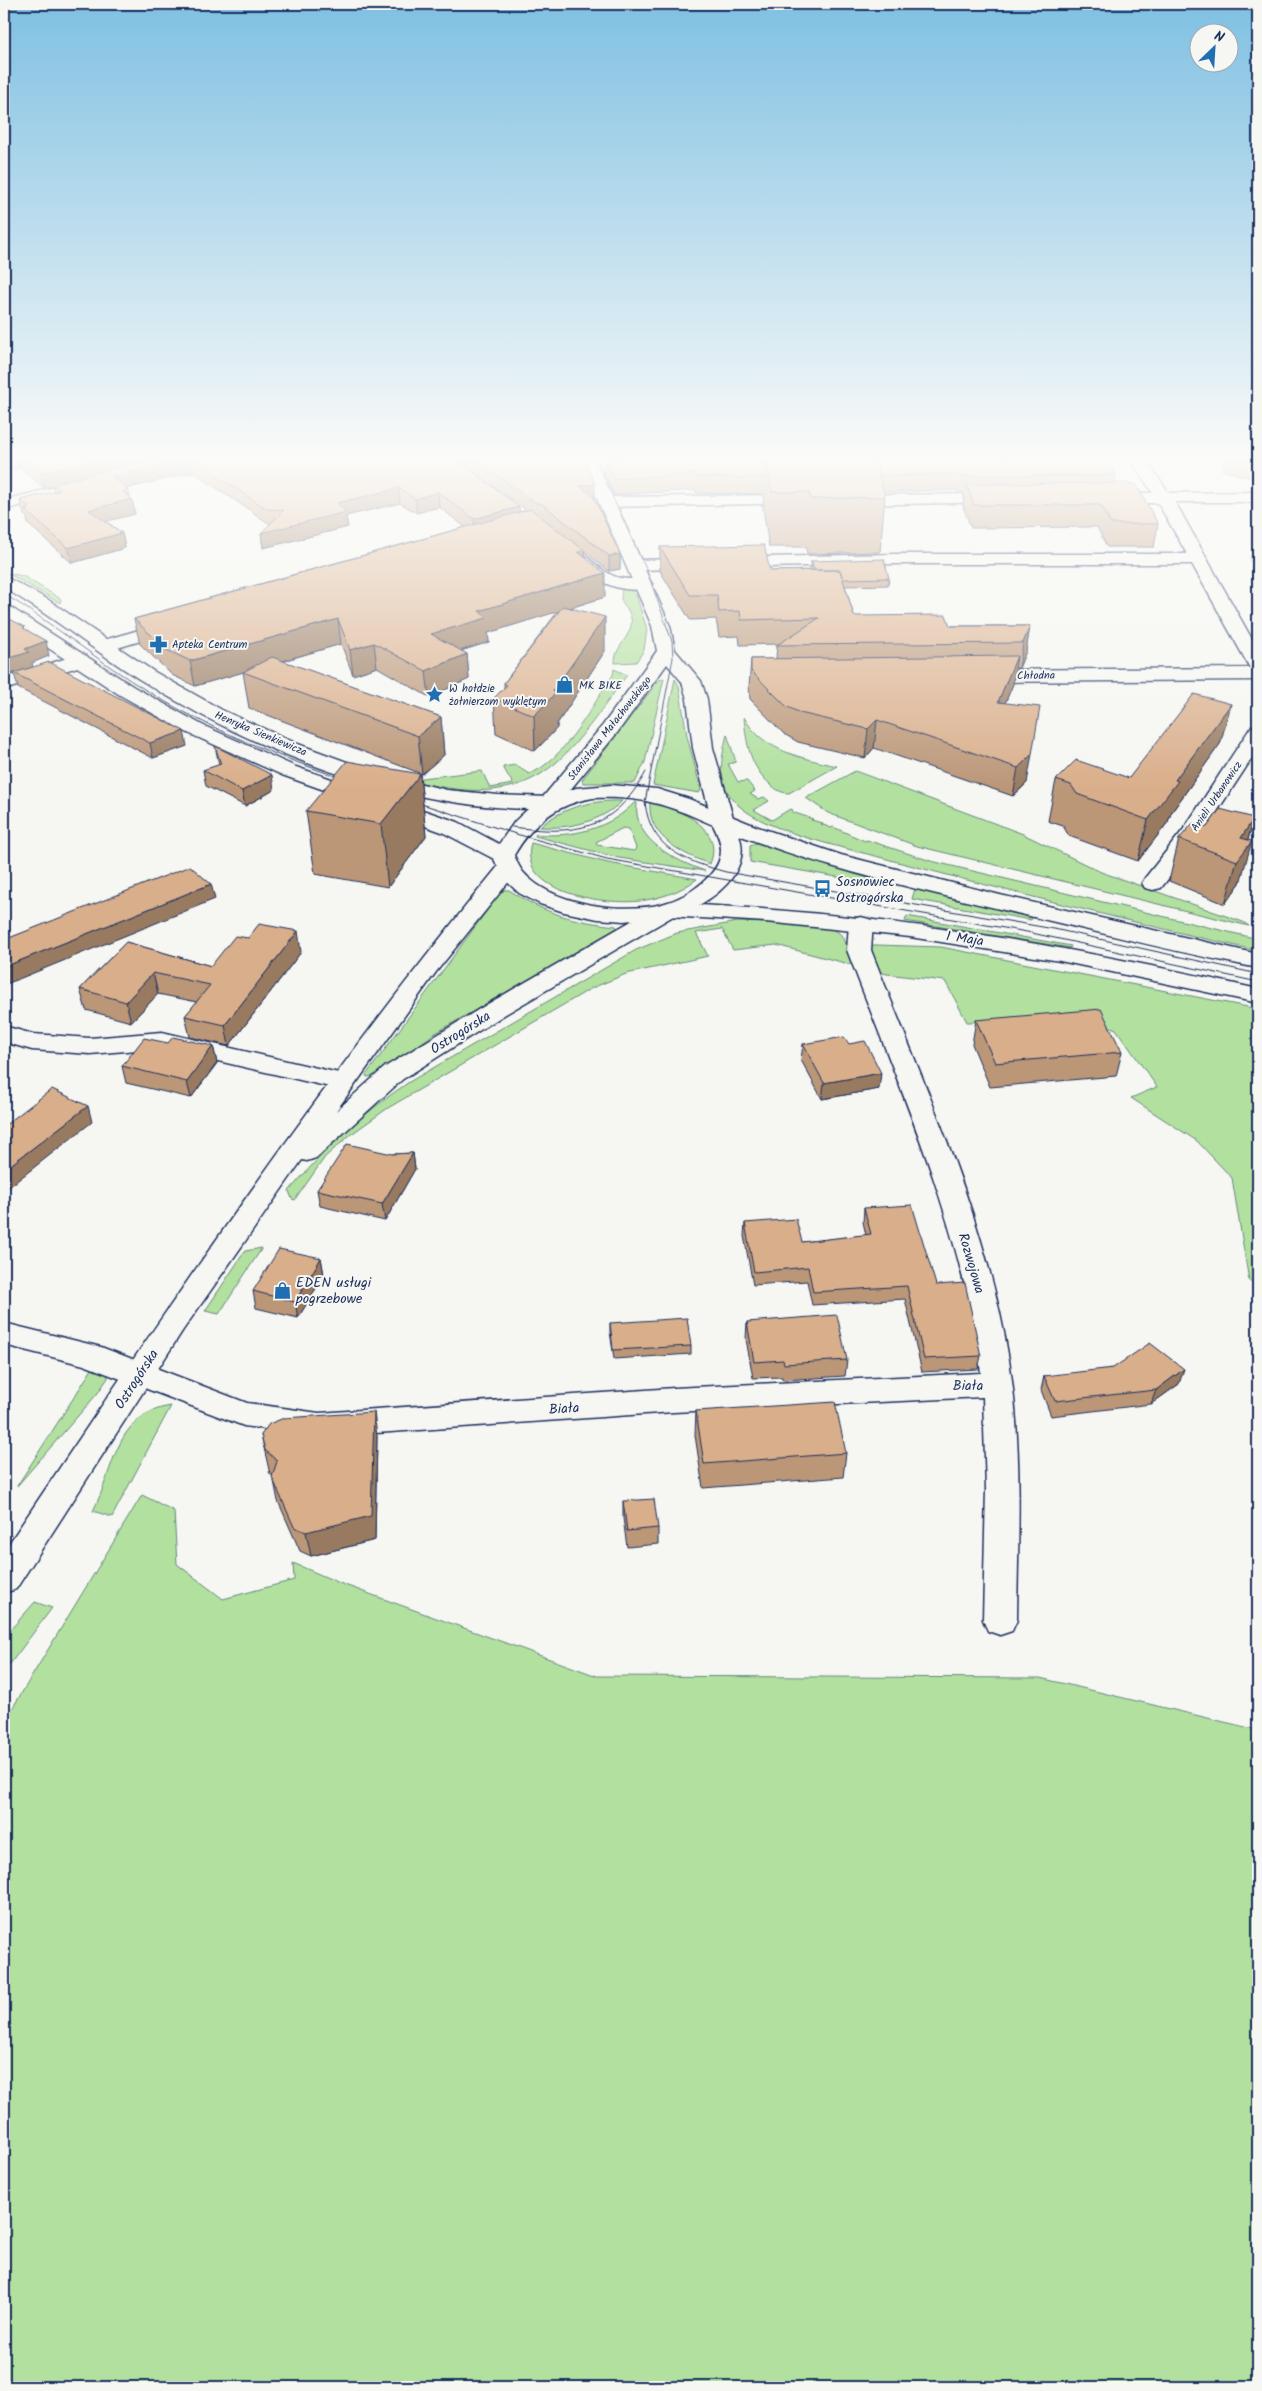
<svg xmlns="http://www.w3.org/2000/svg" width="1262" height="2391" font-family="Kalam,sans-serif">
  <rect width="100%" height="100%" fill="#f6f6f2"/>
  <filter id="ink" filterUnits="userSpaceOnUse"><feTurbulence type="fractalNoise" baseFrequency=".02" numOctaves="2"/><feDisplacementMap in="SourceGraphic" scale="10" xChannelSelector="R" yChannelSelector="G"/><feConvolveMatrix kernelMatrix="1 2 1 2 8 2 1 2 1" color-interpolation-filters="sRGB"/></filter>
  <g filter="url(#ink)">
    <path fill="#b1e09f" stroke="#66887e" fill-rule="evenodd" d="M7 573 23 576 61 599 60 603Z
      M622 587 631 590 636 595 647 629 644 650 636 662 615 663C614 644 639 633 629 612 627 608 623 604 621 599Z
      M614 669 627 675C562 763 539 811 417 782L422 778 482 771 490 788 513 784 503 767 515 765 529 774C563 762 593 704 613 675Z
      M664 678 645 762 635 783H583L582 780 659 680Z
      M675 679 679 686 687 736 701 790 699 793 653 785Z
      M744 717C762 751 802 758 837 766L789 793C781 793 777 790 771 785 750 767 746 743 744 717Z
      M727 734 736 762 728 764 738 782 747 781 755 791 750 794 758 799 764 797 769 801 754 810 772 820 790 809 793 810 792 812 813 819 811 820 823 823 821 824 831 828 833 827 865 841 867 840 931 861 1258 939V951C1136 923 1015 893 894 861 852 849 770 834 738 805 715 783 721 761 727 734Z
      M855 771 1023 834 1101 872 1243 922 1249 926 917 846 828 813 806 798Z
      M622 801C601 822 569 829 540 827 562 807 593 800 622 801Z
      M635 802 637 803C632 840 676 861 705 871L619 858 535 836 536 834C571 838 610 829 635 802ZM623 828 629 829 636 848 634 851 597 845 596 842Z
      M650 803C678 809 725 826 710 864 684 855 647 837 650 803Z
      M531 843 608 863 697 879C680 892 661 898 640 901 607 905 517 894 531 843Z
      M756 843 874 878 872 883 750 862V845Z
      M915 889 1032 918 1031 920 912 899Z
      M502 890H509C546 914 572 921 616 926L617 928 434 1034 374 1076 367 1077 366 1075Z
      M907 916 1071 946 1070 948 905 921Z
      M737 922C757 923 822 923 836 931 842 934 843 938 845 944L941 947 1258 1009V1282L1249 1281 1232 1178 1197 1141 1131 1098 1157 1087 1116 1029 1092 1020 967 1022 945 981 887 974 776 945 733 950 722 929 696 933 708 956 626 974 592 988 388 1108 350 1135 325 1157 295 1200 292 1199 289 1191C325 1149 363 1113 409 1082L636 950 677 933Z
      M262 1248 219 1314 205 1311 245 1251Z
      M94 1366 108 1373V1378L97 1394 17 1486Z
      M171 1406 112 1517 93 1511C115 1469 114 1414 171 1406Z
      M142 1495 174 1511 177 1564 223 1599 294 1580 293 1563 342 1584 597 1676 1040 1678 1258 1730V2387H4V1722Z
      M35 1602 52 1608 4 1672V1637Z"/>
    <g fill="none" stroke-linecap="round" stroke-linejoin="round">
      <defs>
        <path id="minor" d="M1128 457H1144L1169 493 1258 492V502H1175L1258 650V680L977 682 970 680 967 676 970 672 977 670 1250 668 1192 564H895L636 570 630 569 627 565 630 561 636 560 895 554H1187L1158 503H1106L1100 501 1098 498 1100 495 1106 493H1153Z
          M56 487 62 489 64 492 62 495 4 510V500Z
          M1000 494 1006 496 1008 499 1006 502 848 505 842 503 840 500 842 497 848 495Z
          M800 495 806 497 808 500 806 503 607 507 601 505 599 502 601 499 607 497Z
          M576 552 582 553C593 562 606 575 620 578 630 580 640 578 649 580L652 584 649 588C618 595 593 579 570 561L567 557 570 553Z
          M174 620 180 621 183 625 180 629 104 652 97 650 95 646 97 642Z
          M80 654 87 656 89 660 87 664 4 690V678Z
          M1258 725V749L1199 839 1161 888 1153 890 1145 888 1142 883 1145 878 1183 830 1251 727Z
          M861 917 869 919 873 924 871 950C923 1083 986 1218 1009 1360 1023 1446 1018 1534 1017 1620L1012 1631 1000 1635 988 1631 983 1620 986 1489 983 1397 674 1412 319 1437 244 1426 84 1365 4 1345V1323L101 1347 247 1403 319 1413 674 1388 981 1373C962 1226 899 1087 847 950L849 924 853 919Z
          M4 1026 33 1034 90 1038 162 1032 343 1074 352 1076 356 1082 352 1088 343 1090 162 1048 90 1054 32 1050 4 1042Z"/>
        <path id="tertiary" d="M579 457H595L670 626 675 650 701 681 707 699 713 748 734 821 731 826 723 827 715 826 712 821 693 748 687 699 682 682 667 664 617 733 556 807 549 809 542 807 538 803 603 725 657 651 652 626Z
          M508 862 516 864 519 869 436 972 336 1111 385 1067 486 1005 659 905 667 903 675 905 678 910 675 915 504 1015 403 1079 316 1158 307 1161 302 1160 183 1330 16 1589 4 1593V1551C161 1316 320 1083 500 864Z"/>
        <path id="secondary" d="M4 576 47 599 153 671 222 710 298 744 377 773 447 790 498 795 549 797 576 788 611 785 657 789 689 799 758 827 841 855 1000 895 1258 954V968C1174 952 1091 930 1008 911 917 889 826 869 739 835 750 866 725 891 699 905 888 914 1074 947 1258 989V1003L1060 961 910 937 766 922 668 916 624 921 598 919 564 912 540 904 519 893 503 878 494 859 442 832 282 775 188 733 120 695 4 619V606L10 607 134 687 202 725 296 767 458 822 499 844 515 821 528 809C390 805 255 751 139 679 93 650 51 615 4 588ZM593 798C643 796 669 805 713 825 717 833 721 841 721 850 721 864 712 874 703 882 692 892 677 900 662 904 622 914 551 905 523 872 519 867 516 860 514 855 533 823 556 804 593 798Z"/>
      </defs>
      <use href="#minor" stroke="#1b2f5e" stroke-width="3"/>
      <use href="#tertiary" stroke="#1b2f5e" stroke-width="3"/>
      <use href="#secondary" stroke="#1b2f5e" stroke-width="3"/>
      <use href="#minor" fill="#f6f6f2" fill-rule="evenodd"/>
      <use href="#tertiary" fill="#f6f6f2" fill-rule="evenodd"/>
      <use href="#secondary" fill="#f6f6f2" fill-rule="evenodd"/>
      <path stroke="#1b2f5e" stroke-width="1" d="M594 457 647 571 672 641 673 658 645 802C650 849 685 861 726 872L1054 929 1258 974
        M4 594C54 624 99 662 149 692 211 730 279 757 347 780
        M409 800 516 834 607 859 1027 932 1258 982
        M512 827C576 835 612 832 646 772"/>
    </g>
    <path fill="#bb9677" stroke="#1b2f5e" d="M4 457H454L519 507V512L526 510 454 457H583L595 498H594L620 554V569L609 571 585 552V558L605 597 570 608 605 651 557 724V728L535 751 496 733 494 698 504 688V683L558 611 488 633 489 642 461 651 467 654 469 679 429 697 377 667 353 675 341 644 283 661 441 717 444 755 422 774 249 708 243 672 195 686 172 675 140 644 134 619 465 527 439 507 417 513 400 503 346 516 348 527 263 548 261 533 270 524 193 472 126 489 128 490 130 497 132 499 135 514 106 521 122 533 125 548 72 563 28 524 27 517 24 515 20 500 54 492 53 486 44 488 21 468Z
      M604 457 609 458 608 457H1106L1116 475 1114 483 1158 524 1154 547H1107L1097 527 971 528 963 506 964 493H958L957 490 884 492 885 497 880 552 807 554 806 547H769L763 508 764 494 696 493V490L614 495 604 472Z
      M1225 457H1258V480L1222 470Z
      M1258 528V564L1250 562Z
      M660 547 770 571 811 570V561L889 578 888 585 845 586 854 616 950 626H1030L1026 651 1019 668H1015L1013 684 1005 703 1027 783 1013 796 874 748 865 758 798 742 784 734 750 699 749 687 751 659H776L777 645 778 644 740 645 739 636 719 637 716 619 690 620 660 571Z
      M14 673 187 746 153 758 18 688Z
      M1231 704 1220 744 1171 813 1168 822 1138 861 1069 836 1063 826 1048 821 1056 780 1129 778Z
      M215 746 274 790 245 806 206 786 203 770 219 765Z
      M1258 765V789L1252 787Z
      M420 774 426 836 388 887 315 874 306 811Z
      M1254 818 1248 840 1240 883 1225 904 1169 881 1179 839 1207 827Z
      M126 942 211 966 301 952 229 1046 190 1037 185 1016 197 1002 158 994 131 1022 86 1010 80 989Z
      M976 1020 1122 1052 1116 1076 990 1087 972 1044Z
      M803 1044 879 1089 822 1099 801 1060Z
      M213 1046 217 1063 191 1098 126 1083 122 1066Z
      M413 1153 415 1169 385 1221 320 1206 317 1190 392 1154Z
      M864 1208 936 1285 981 1356 978 1369 922 1372 905 1299 812 1305 807 1281 753 1285 744 1236 745 1223 802 1242 866 1235 863 1222Z
      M321 1258 324 1275 298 1318 256 1308 253 1291Z
      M747 1322 847 1360 845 1376 783 1380 782 1377 753 1378 746 1339Z
      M610 1323 691 1346V1354L614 1359 610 1331Z
      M1044 1376 1179 1384 1151 1404 1051 1416 1041 1390Z
      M696 1411 846 1453 843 1477 703 1488 695 1435Z
      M261 1435 377 1436 375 1540 311 1556 300 1551 278 1501 273 1476 270 1474Z
      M623 1501 658 1528V1544L627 1547 623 1518Z"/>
    <path fill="#987a61" stroke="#1b2f5e" d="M4 457H19L21 468 4 472Z
      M109 457H170L53 484V486L44 488 41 473Z
      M190 458 193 472 115 491 112 477Z
      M595 484V498L580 500V486Z
      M399 488 400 503 346 516 348 527 263 548 261 533 337 503Z
      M128 490 130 499H132L135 514 92 525 89 510 123 492Z
      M438 492 439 507 417 513 415 499Z
      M519 507 520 521 475 534 474 519Z
      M122 533 125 548 72 563 68 548Z
      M585 551 586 575 578 552Z
      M620 554V569L609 571V556Z
      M605 573V597L488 633 489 642 433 659 431 634 479 611Z
      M605 617V651L557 724V728L535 751 534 716 553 691Z
      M338 619 341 644 195 686 190 661Z
      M1030 626 1026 651 1019 668 1023 643Z
      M46 641 49 656 32 663 33 667 4 676V660L25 649Z
      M374 643 377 667 353 675 350 650Z
      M467 654 469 679 429 697 426 671Z
      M1017 656 1013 684 994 730 998 702Z
      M1231 704 1220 744 1171 813 1168 822 1138 861 1148 820 1175 780Z
      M441 717 444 755 422 774 418 736Z
      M877 720 874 748 865 758 868 729Z
      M184 731 187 746 153 758 150 743Z
      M1032 754 1027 783 1013 796 1018 768Z
      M420 774 426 836 388 887 381 824Z
      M272 775 274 790 245 806 242 791Z
      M1254 818 1245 850 1252 841 1240 883 1225 904 1237 861 1241 838Z
      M211 884 215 899 4 985V967Z
      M298 931 301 952 229 1046 225 1025Z
      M153 973 158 994 131 1022 126 1002Z
      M213 1046 217 1063 191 1098 187 1082Z
      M881 1073 879 1089 822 1099 824 1083Z
      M88 1106 92 1122 4 1191V1170Z
      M413 1153 415 1169 385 1221 382 1204Z
      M321 1258 324 1275 298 1318 295 1302Z
      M1184 1369 1179 1384 1151 1404 1156 1390Z
      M374 1412 377 1436 375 1540 311 1556 306 1532Z"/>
    <path fill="#d9ae8a" stroke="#1b2f5e" d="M22 457H109L41 473Z
      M160 457H454L519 507 474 519 438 492 415 499 399 488 337 503 346 512 261 533 284 510 267 509 190 458 112 477 128 490 123 492 132 499 89 510 122 533 68 548 25 510 30 508 20 500 60 490 53 484Z
      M472 457H583L595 484 580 486 593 496 620 554 609 556 542 504 534 502Z
      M604 457 617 460 615 457H766L764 478 697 477 696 474 614 479Z
      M766 457H874L885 497 811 499 809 492H772Z
      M874 457H1106L1116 475 960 476 959 474 879 476Z
      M1124 483 1136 484 1158 524H1111L1101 505H974L966 484Z
      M531 509 585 551 578 552 605 573 479 611 487 618 431 634 467 654 426 671 374 643 350 650 338 619 190 661 167 650 134 619Z
      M764 545 770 571 840 570 854 616 946 615 950 626H1030L1023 643 777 645 819 618 741 620 740 611 719 612 717 595H690L660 547Z
      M884 559 889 578 843 579 840 570H814L811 561Z
      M563 606 605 617 553 691 556 693 534 716 494 698 507 685 504 683Z
      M4 616 25 627 23 628 46 641 25 649 29 652 4 660Z
      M1017 656 998 702 1040 707 1032 754 1018 768 877 720 868 729 800 713 786 706 751 671V659Z
      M272 657 441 717 418 736 243 672Z
      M49 662 184 731 150 743 14 673Z
      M1194 694 1231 704 1175 780 1178 781 1148 820 1077 794 1071 785 1056 780 1076 760 1129 778Z
      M215 746 272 775 242 791 203 770 221 764Z
      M347 761 420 774 381 824 306 811Z
      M1220 809 1254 818 1241 838 1252 841 1237 861 1179 839 1193 823 1207 827Z
      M190 866 211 884 4 967V940Z
      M259 924 298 931 225 1025 185 1016 210 985 153 973 126 1002 80 989 126 942 211 966 235 936 248 938Z
      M1101 1009 1122 1052 995 1063 976 1020Z
      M173 1037 213 1046 187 1082 122 1066 144 1038 168 1043Z
      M844 1037 849 1044 865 1041 881 1073 824 1083 803 1044Z
      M52 1089 88 1106 4 1170V1126Z
      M347 1144 392 1154 413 1153 382 1204 317 1190Z
      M912 1205 936 1285 965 1283 981 1356 924 1359 907 1286 813 1292 808 1267 754 1272 745 1223 796 1219 802 1242 871 1234 864 1208Z
      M279 1249 321 1258 295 1302 253 1291Z
      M837 1315 847 1360 784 1364 783 1360 754 1362 747 1322Z
      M687 1318 691 1346 613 1350 610 1323Z
      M1150 1343 1184 1369 1156 1390 1055 1401 1044 1376 1113 1368Z
      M835 1402 846 1453 704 1464 696 1411Z
      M374 1412 371 1516 306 1532 294 1527 272 1477 277 1461 265 1450 261 1435 269 1424 284 1418Z
      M654 1499 658 1528 627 1531 623 1501Z"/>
  </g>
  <linearGradient id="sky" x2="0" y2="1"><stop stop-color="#7fc0e2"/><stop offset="0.58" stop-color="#fbfbf9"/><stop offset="1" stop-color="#fbfbf9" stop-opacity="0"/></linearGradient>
  <rect width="1262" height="791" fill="url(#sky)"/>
  <defs>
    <symbol id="pharmacy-bare" viewBox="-9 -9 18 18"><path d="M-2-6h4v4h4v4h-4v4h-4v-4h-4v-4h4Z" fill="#1f6fb2" stroke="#f6f6f2" stroke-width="2.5" paint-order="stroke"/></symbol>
    <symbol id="shop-bare" viewBox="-9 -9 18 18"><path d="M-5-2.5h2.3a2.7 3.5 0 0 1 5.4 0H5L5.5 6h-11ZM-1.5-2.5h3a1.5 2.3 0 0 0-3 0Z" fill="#1f6fb2" stroke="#f6f6f2" stroke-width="2.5" paint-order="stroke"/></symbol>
    <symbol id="sight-bare" viewBox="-9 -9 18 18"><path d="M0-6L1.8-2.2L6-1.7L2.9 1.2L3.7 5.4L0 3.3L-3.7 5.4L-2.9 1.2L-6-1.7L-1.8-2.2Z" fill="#1f6fb2" stroke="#f6f6f2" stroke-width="2.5" paint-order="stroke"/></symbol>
    <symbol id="bus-bare" viewBox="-9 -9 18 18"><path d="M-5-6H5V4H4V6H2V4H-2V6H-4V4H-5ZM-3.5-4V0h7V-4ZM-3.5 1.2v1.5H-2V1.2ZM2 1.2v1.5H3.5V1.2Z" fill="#1f6fb2" stroke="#f6f6f2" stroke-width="2.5" paint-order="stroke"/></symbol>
  </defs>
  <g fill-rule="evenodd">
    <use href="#pharmacy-bare" x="146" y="632" width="25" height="25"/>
    <use href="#shop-bare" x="552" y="672" width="25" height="25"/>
    <use href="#sight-bare" x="422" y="682" width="25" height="25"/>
    <use href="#bus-bare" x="810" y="876" width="25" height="25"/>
    <use href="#shop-bare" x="270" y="1278" width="25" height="25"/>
  </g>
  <g text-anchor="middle" stroke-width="4" stroke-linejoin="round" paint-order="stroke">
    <g font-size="11" fill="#1b2f5e" stroke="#f6f6f2" text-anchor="start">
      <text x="172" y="648">Apteka Centrum</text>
      <text x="579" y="689">MK BIKE</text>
      <text x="449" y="692">W hołdzie<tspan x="449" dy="13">żołnierzom wyklętym</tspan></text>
    </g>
    <g font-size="11" fill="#1b2f5e" stroke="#f6f6f2">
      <text transform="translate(1036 675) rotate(-1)" y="4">Chłodna</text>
      <text transform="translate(609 728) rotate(-52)" y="4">Stanisława Małachowskiego</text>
      <text transform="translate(261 733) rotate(23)" y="4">Henryka Sienkiewicza</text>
      <text transform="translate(1216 796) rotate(-56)" y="4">Anieli Urbanowicz</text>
    </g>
    <g font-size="14" fill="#1b2f5e" stroke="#f6f6f2" text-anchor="start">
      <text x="836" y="886">Sosnowiec<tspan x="836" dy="16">Ostrogórska</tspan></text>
      <text x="296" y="1287">EDEN usługi<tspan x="296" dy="16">pogrzebowe</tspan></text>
    </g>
    <g font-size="14" fill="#1b2f5e" stroke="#f6f6f2">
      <text transform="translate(965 938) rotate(8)" y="5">1 Maja</text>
      <text transform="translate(460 1032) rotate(-32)" y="5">Ostrogórska</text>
      <text transform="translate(972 1263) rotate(74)" y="5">Rozwojowa</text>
      <text transform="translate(136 1379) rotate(-57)" y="5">Ostrogórska</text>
      <text x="968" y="1390">Biała</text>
      <text transform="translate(564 1408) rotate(-4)" y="5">Biała</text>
    </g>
  </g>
  <rect width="1262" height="2391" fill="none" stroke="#f6f6f2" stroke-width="20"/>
  <rect x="10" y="10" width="1242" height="2371" fill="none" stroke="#1b2f5e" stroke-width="2" filter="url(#ink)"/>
  <g transform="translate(1214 48) rotate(25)"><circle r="24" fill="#f6f6f2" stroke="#9ea6b7"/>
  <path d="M0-4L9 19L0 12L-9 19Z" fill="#1f6fb2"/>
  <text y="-8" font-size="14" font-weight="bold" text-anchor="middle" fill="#1b2f5e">N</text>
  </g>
</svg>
